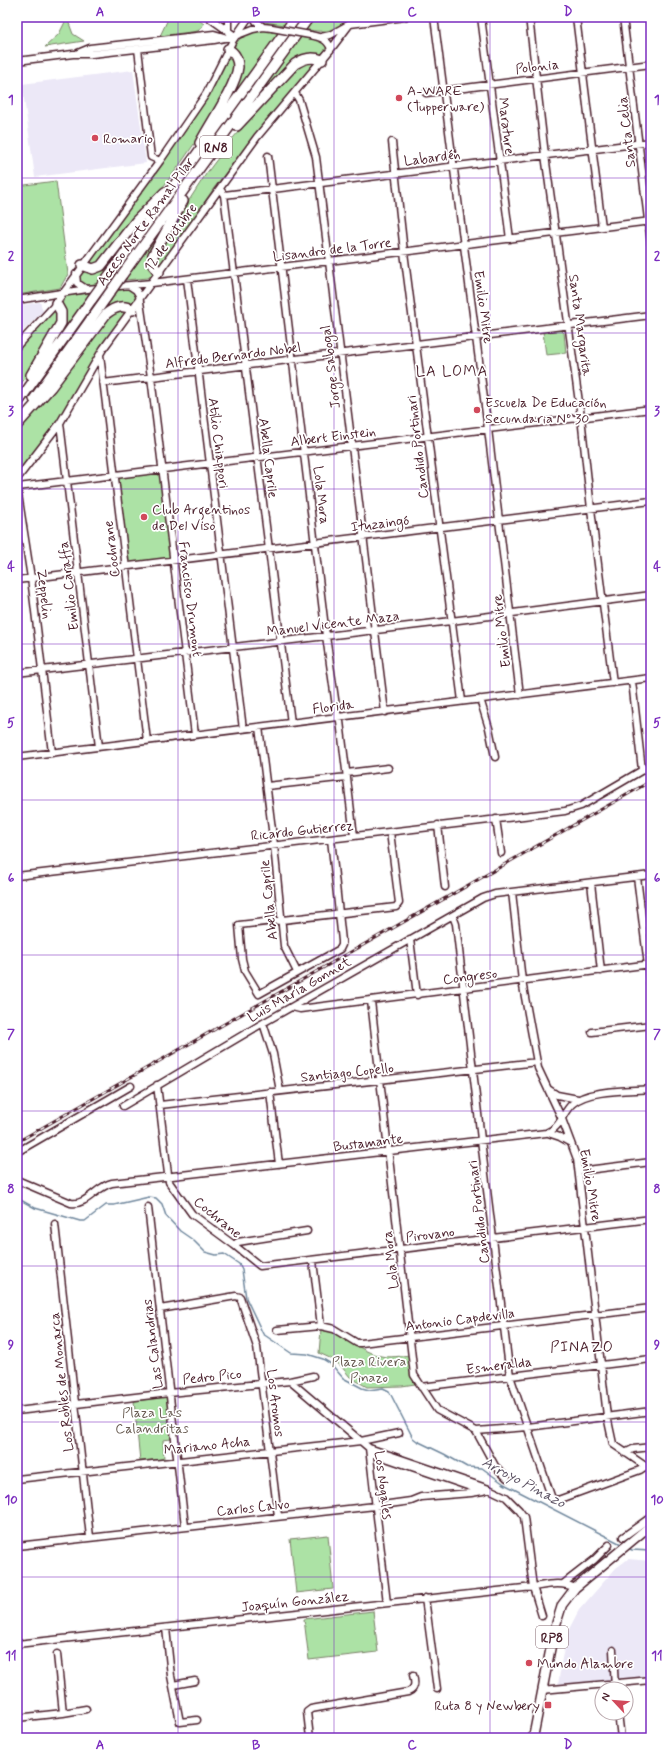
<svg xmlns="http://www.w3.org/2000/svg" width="668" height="1755" font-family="Mynerve,sans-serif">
  <rect width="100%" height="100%" fill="#fff"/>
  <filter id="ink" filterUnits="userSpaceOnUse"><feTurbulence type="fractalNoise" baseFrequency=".025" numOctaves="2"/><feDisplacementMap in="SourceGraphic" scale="8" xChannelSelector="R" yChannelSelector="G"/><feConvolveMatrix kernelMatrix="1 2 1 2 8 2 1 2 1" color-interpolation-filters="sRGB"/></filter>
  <g filter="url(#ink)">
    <path fill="#ece8f7" d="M133 70 146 163 35 177 22 84Z
      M40 302 43 311 17 337V306Z
      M628 1559 651 1561V1676L558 1685 562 1658 569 1629 579 1610 616 1568Z"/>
    <path fill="#ace2a5" stroke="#7b8068" d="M169 17H202L200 21 204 24 198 31 160 36Z
      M257 17H291L285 25 264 22Z
      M313 17H348C341 33 319 33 305 29Z
      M67 18 73 34 84 41 45 47 59 34Z
      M265 30 281 32 209 129 236 82 234 47C241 34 251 31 265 30Z
      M301 36 321 40 328 46C324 53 320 56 312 55L250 108Z
      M230 56 232 57 236 68C205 141 151 202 102 263L89 265V260L158 169 207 99 226 60Z
      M313 60 315 63 310 71 259 129 214 188 163 263 159 264 157 263 156 256 177 219 206 174 233 138 296 66Z
      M56 181 68 274 60 288 17 295V186Z
      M149 212 98 284 85 285 82 284 79 278C81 271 86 272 92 271Z
      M169 220 152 266 153 274 148 278 125 280Z
      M129 289 133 290 136 296 135 300 95 322 112 297 87 299 46 356 64 315 62 304 65 296Z
      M54 310 61 315 46 347 17 390V349Z
      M126 310 127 313 64 414 17 476V434L112 312Z
      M560 329 564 333 566 353 546 355 543 332Z
      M161 471 170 558 127 564 117 476Z
      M321 1329C343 1332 359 1352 381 1356 389 1358 401 1356 410 1355L412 1375 415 1384 402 1386 367 1387 350 1377 341 1366 332 1359 319 1353Z
      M167 1397 171 1439 163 1440 164 1459 140 1461 134 1401Z
      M328 1535 333 1589 296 1593 290 1539Z
      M373 1611 378 1652 309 1660 304 1619Z"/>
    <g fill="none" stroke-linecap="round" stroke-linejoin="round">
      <path stroke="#6f879d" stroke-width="1.5" d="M17 1198 35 1208 80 1221H85L106 1205H114L149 1197 156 1198 162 1204 166 1216 180 1231 193 1240 205 1252 216 1255 224 1254 239 1264 242 1270 246 1298 263 1334 291 1353 307 1354 323 1359 331 1364 343 1378 362 1388 369 1390 383 1388 389 1391 413 1438 417 1441 444 1454 467 1467 482 1468 504 1484 623 1545
        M628 1548 632 1550 651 1551"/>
      <path stroke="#dbd2d5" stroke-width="6" stroke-dasharray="6 3" stroke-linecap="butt" d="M203 17 209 21"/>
      <defs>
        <path id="minor" d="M228 17V32
          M254 17 256 21 263 27
          M434 17 488 429 520 695
          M481 17 510 239
          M529 17 545 155 581 417 591 509 613 683
          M576 17 602 227
          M623 17 651 244
          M211 19 235 36
          M310 35C320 37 328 39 331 49
          M321 37 330 35 350 24 405 17
          M138 49 151 157 160 161
          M78 53 90 48 214 34 224 37
          M17 61 73 54H92L214 40 235 36 253 29 263 27 272 28
          M295 93 299 100 316 157 385 712
          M426 93 651 64
          M392 142 404 252 462 701
          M268 156 326 636 337 713 340 721 354 836
          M220 189 224 195 291 723
          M224 195 651 142
          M76 274 77 283 86 289
          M187 279 243 729
          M130 286 136 290 139 295 151 377 195 735
          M17 300 87 289 152 283 651 221
          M17 346 53 307 160 161 206 94 233 40 249 17
          M100 355 147 741
          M103 383 651 315
          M60 423 99 747
          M17 479 60 423 103 349 257 137 331 49 350 24 353 17
          M17 487 31 578 52 753
          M18 487 651 409
          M17 580 651 501
          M17 673 451 621 651 595
          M632 681 642 770
          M480 699 489 728 495 757
          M259 727 274 845 284 946 297 972
          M17 757 651 678
          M347 773 388 768
          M267 786 347 777
          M496 819 501 853
          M438 825 445 887
          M331 839 342 941V945L340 949 259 994 245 971 242 959 239 925 396 907 399 903 390 832
          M17 876 565 811 581 806 651 765
          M637 877 651 990
          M591 883 601 971
          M512 892 522 981 538 1068 562 1119 577 1159 607 1416 613 1444 651 1470
          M453 916 456 924 485 1174 510 1376 551 1496 553 1499 558 1500 640 1470 646 1466
          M410 939 417 995
          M371 1001 414 1375 437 1410 476 1431 495 1466 507 1478
          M292 1007 300 1009 651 964
          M263 1023 273 1054 280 1091
          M592 1032 651 1025
          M157 1085 169 1182 192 1214 234 1245 260 1266 651 1219
          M548 1089 557 1095 578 1099
          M270 1092 279 1164
          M160 1105 537 1062
          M123 1106 263 1023 483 898 495 894 651 875
          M548 1133 560 1137 571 1143
          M17 1152 131 1086
          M579 1171 651 1162
          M17 1180 71 1203C86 1206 97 1186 112 1183L546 1133C561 1128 562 1113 572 1104 588 1089 630 1091 651 1089
          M148 1207 185 1526
          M55 1224 90 1537
          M234 1245 238 1242 307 1231
          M313 1261 321 1326
          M160 1309 236 1296 240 1297 257 1347 278 1516
          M277 1330 321 1326 334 1329 357 1343H361L651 1308
          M290 1381 369 1448 387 1603
          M421 1387 651 1359
          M17 1411 169 1393 290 1381 313 1376
          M476 1431 528 1427 651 1411
          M369 1448 489 1489 506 1497 519 1510 524 1517 533 1587 542 1616
          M625 1453 633 1449 651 1447
          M370 1454H374L482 1491
          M17 1479 361 1441 399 1433
          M623 1537 651 1517
          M17 1546 375 1506 411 1501 421 1497 471 1493 483 1491 489 1489
          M563 1584 594 1560 609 1545
          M425 1598 437 1689
          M166 1628 171 1676 180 1722 197 1720
          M17 1644 533 1587C546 1585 562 1581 575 1588
          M613 1650 615 1689
          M57 1654 63 1713
          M173 1685 195 1681
          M542 1690 651 1680
          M618 1713 621 1738
          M17 1718 63 1713 86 1709
          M310 1738 307 1712 311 1709 408 1692C416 1689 415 1682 413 1675"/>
        <path id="major" d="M533 1738 554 1631 562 1605 575 1588 651 1525"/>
        <path id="highway" d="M237 126 295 64C304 58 312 56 322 60
          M200 143C210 124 236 86 238 67 238 59 235 53 228 49
          M82 265 93 269 101 266 136 221 165 192
          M159 272 153 265V255L183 201
          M122 275 309 17
          M108 277 296 17
          M31 375 61 323V312L56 303
          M34 399 106 298
          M17 404 92 299
          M17 425 51 387 106 314C115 307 123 304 133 310"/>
      </defs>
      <use href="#minor" stroke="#4a1f2b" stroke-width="9"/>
      <use href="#major" stroke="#4a1f2b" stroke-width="11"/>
      <use href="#highway" stroke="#4a1f2b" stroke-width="12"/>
      <use href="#minor" stroke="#fff" stroke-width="6"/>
      <use href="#major" stroke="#fff" stroke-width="8"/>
      <use href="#highway" stroke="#fff" stroke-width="9"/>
      <defs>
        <path id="rail" d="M17 1142 651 781"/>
      </defs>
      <use href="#rail" stroke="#4a1f2b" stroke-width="3"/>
      <use href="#rail" stroke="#fff" stroke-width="1.5" stroke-dasharray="4.5" stroke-linecap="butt"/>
      <defs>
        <path id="minor-bridge" d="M272 28 310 35"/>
        <path id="highway-bridge" d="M106 298 122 275
          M92 299 108 277"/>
      </defs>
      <use href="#minor-bridge" stroke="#4a1f2b" stroke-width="9" stroke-linecap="butt"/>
      <use href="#highway-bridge" stroke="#4a1f2b" stroke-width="12" stroke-linecap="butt"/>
      <use href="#minor-bridge" stroke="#fff" stroke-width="6"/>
      <use href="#highway-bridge" stroke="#fff" stroke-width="9"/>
    </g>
  </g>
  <path fill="none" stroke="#7b2cbf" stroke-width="1" stroke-opacity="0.55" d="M178 17V1738M334 17V1738M490 17V1738M17 178H651M17 333H651M17 489H651M17 644H651M17 800H651M17 955H651M17 1111H651M17 1266H651M17 1422H651M17 1577H651"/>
  <g fill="#d1495b" stroke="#fff" stroke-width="1.5">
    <circle cx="399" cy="98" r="4"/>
    <circle cx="95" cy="138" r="4"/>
    <circle cx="477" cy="410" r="4"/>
    <circle cx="144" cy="517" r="4"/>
    <circle cx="529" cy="1663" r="4"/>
    <rect x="544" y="1701" width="8" height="8" rx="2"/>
  </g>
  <g text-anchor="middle" stroke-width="3.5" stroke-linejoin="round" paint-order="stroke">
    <g fill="#fff" stroke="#80626b" stroke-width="1">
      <rect x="200" y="136" width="32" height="22" rx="3"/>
      <rect x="536" y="1626" width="32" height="22" rx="3"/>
    </g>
    <g font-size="13" font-weight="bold" fill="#4a1f2b">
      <text x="216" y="152">RN8</text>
      <text x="552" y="1642">RP8</text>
    </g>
    <g font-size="14" fill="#4a1f2b" stroke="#fff">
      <text transform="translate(537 66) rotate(-7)" y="5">Polonia</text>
      <text transform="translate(507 126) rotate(83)" y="5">Marature</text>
      <text transform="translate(626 132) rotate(-97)" y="5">Santa Celia</text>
      <text transform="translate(432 157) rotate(-7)" y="5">Labardén</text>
      <text transform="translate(145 221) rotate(-54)" y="5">Acceso Norte Ramal Pilar</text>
      <text transform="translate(170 237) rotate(-54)" y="5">12 de Octubre</text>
      <text transform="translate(332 249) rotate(-7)" y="5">Lisandro de la Torre</text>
      <text transform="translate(484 307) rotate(82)" y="5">Emilio Mitre</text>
      <text transform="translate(581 325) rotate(82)" y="5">Santa Margarita</text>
      <text transform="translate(233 355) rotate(-7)" y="5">Alfredo Bernardo Nobel</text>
      <text transform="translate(330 367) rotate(-97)" y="5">Jorge Sabogal</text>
      <text transform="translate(333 436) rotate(-7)" y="5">Albert Einstein</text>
      <text transform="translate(219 443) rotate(83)" y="5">Atilio Chiappori</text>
      <text transform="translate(417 447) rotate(-97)" y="5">Candido Portinari</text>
      <text transform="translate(269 458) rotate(83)" y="5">Abella Caprile</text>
      <text transform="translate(322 495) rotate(83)" y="5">Lola Mora</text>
      <text transform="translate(380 523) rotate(-7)" y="5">Ituzaingó</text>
      <text transform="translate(111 549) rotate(-97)" y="5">Cochrane</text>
      <text transform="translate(68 586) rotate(-97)" y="5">Emilio Caraffa</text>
      <text transform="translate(45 594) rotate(83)" y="5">Zeppelin</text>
      <text transform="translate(191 599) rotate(83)" y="5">Francisco Drumont</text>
      <text transform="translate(333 623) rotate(-7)" y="5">Manuel Vicente Maza</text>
      <text transform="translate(501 631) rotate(-97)" y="5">Emilio Mitre</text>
      <text transform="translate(333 706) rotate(-7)" y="5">Florida</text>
      <text transform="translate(302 830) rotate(-6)" y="5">Ricardo Gutierrez</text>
      <text transform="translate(268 900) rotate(-96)" y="5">Abella Caprile</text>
      <text transform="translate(470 976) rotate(-7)" y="5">Congreso</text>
      <text transform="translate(299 989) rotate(-30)" y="5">Luis María Gonnet</text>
      <text transform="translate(347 1072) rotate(-6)" y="5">Santiago Copello</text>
      <text transform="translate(368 1142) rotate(-7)" y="5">Bustamante</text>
      <text transform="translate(591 1185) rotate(80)" y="5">Emilio Mitre</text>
      <text transform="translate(478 1212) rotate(-97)" y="5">Candido Portinari</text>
      <text transform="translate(218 1217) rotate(39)" y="5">Cochrane</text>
      <text transform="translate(430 1234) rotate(-7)" y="5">Pirovano</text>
      <text transform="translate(390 1260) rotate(-97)" y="5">Lola Mora</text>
      <text transform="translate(460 1319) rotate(-7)" y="5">Antonio Capdevilla</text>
      <text transform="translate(152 1344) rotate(-97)" y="5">Las Calandrias</text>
      <text transform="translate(499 1365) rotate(-7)" y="5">Esmeralda</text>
      <text transform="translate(212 1376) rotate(-6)" y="5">Pedro Pico</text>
      <text transform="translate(61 1382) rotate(-96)" y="5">Los Robles de Monarca</text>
      <text transform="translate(276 1403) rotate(83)" y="5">Los Aromos</text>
      <text transform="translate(207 1445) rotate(-6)" y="5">Mariano Acha</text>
      <text transform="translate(384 1485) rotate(83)" y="5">Los Nogales</text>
      <text transform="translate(253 1507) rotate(-6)" y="5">Carlos Calvo</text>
      <text transform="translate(295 1601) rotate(-6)" y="5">Joaquín González</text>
    </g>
    <g font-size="14" fill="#4a1f2b" stroke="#fff" text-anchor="start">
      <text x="407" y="95">A-WARE<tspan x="407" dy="16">(Tupperware)</tspan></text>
      <text x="103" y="143">Romario</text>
      <text x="485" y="407">Escuela De Educación<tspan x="485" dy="16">Secundaria Nº 30</tspan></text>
      <text x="152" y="514">Club Argentinos<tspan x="152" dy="16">de Del Viso</tspan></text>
      <text x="537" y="1668">Mundo Alambre</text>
      <text x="540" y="1710" text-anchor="end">Ruta 8 y Newbery</text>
    </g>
    <g font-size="14" fill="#675a50" stroke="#fff">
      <text x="369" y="1366">Plaza Rivera<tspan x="369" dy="16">Pinazo</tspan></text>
      <text x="152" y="1417">Plaza Las<tspan x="152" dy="16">Calandritas</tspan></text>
    </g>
    <g font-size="15" letter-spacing="1" fill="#4a1f2b" stroke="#fff">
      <text x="452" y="376">LA LOMA</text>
      <text x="582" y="1352">PINAZO</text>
    </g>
    <g font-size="15" font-style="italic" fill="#5d5364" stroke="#fff">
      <text transform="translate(524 1482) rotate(28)" y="5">Arroyo Pinazo</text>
    </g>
  </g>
  <rect width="668" height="1755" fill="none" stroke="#fff" stroke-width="44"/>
  <g transform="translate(614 1701) rotate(296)"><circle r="19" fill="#ffffff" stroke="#b7a5aa"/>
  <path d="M0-3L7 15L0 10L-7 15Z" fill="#d1495b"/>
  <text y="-6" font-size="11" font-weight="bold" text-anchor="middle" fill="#4a1f2b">N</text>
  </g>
  <rect x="22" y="22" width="624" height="1711" fill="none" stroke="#7b2cbf" stroke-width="1.5"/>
  <g font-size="13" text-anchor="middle" font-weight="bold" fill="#7b2cbf">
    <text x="100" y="16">A</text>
    <text x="256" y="16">B</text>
    <text x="412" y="16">C</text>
    <text x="568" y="16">D</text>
    <text x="11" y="104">1</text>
    <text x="657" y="104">1</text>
    <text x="11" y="260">2</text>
    <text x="657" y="260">2</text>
    <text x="11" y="415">3</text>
    <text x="657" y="415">3</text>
    <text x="11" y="571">4</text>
    <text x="657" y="571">4</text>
    <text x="11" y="727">5</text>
    <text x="657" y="727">5</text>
    <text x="11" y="882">6</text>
    <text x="657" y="882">6</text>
    <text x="11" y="1038">7</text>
    <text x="657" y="1038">7</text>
    <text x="11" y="1193">8</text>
    <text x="657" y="1193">8</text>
    <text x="11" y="1349">9</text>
    <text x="657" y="1349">9</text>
    <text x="11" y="1504">10</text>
    <text x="657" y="1504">10</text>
    <text x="11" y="1660">11</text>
    <text x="657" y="1660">11</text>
    <text x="100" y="1749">A</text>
    <text x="256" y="1749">B</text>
    <text x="412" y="1749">C</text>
    <text x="568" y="1749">D</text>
  </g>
</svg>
